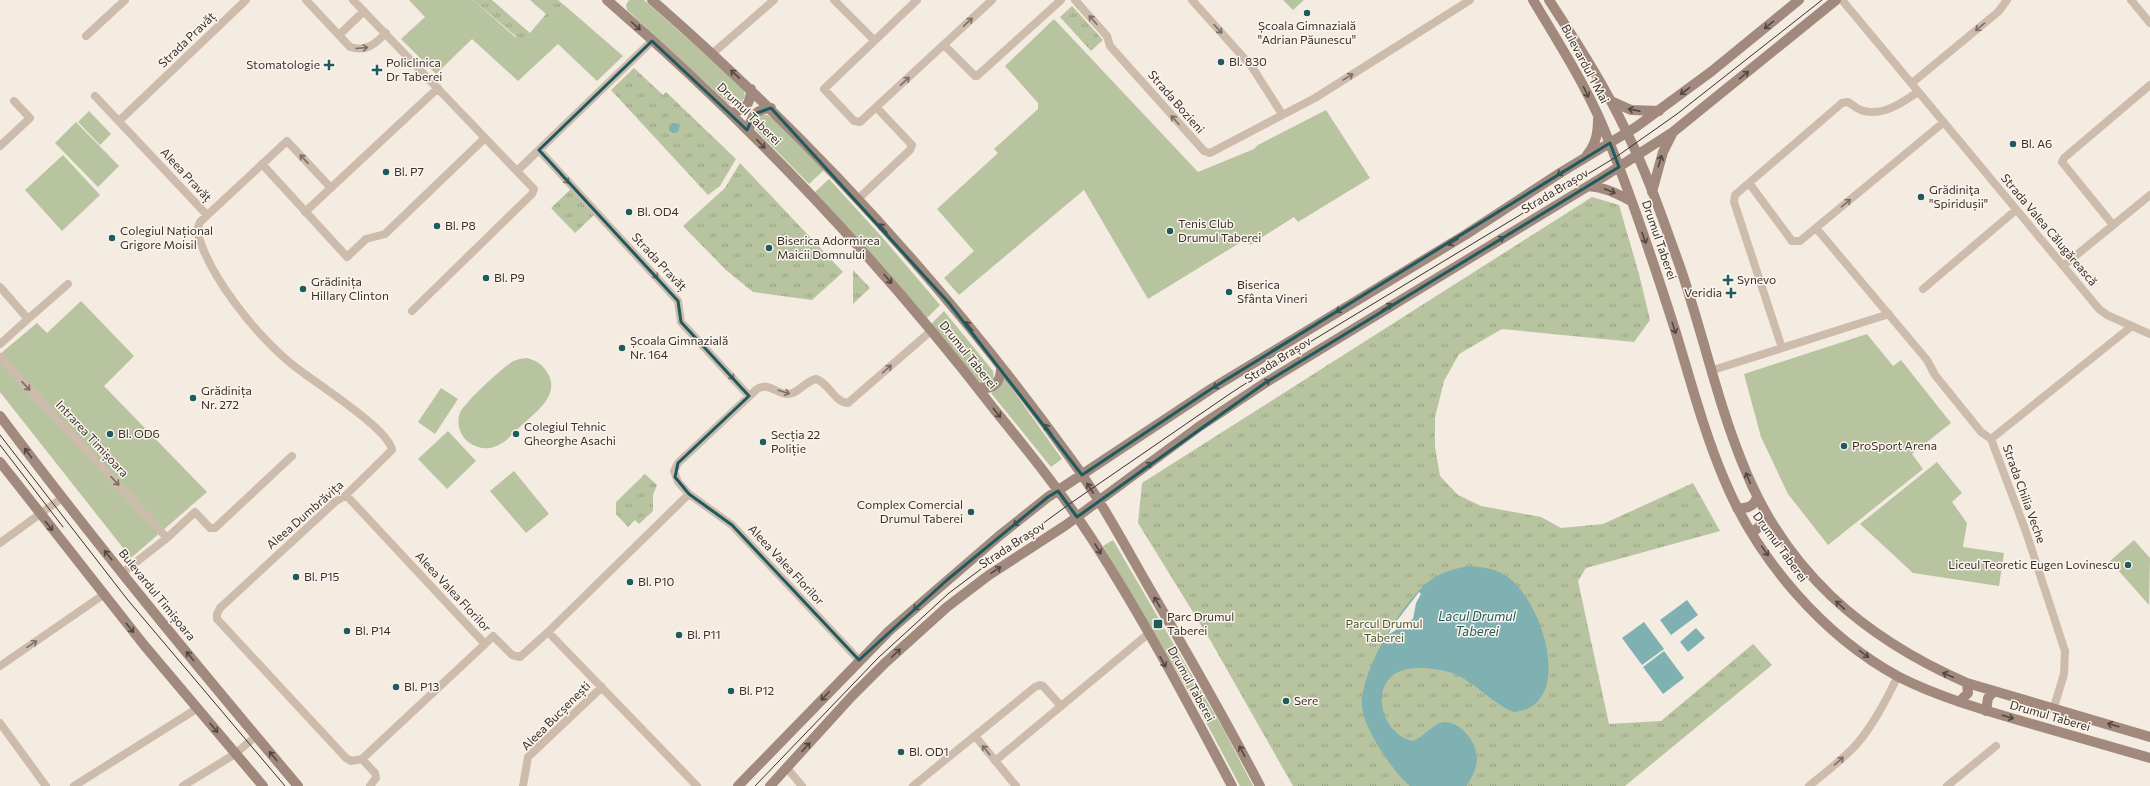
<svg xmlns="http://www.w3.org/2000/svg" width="2150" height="786" font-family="Commissioner,sans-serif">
  <defs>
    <pattern id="park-tufts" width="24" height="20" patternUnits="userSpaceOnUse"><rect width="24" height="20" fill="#b8c4a0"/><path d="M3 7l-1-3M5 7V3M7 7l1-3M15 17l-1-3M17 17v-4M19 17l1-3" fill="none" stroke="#97a083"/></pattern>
  </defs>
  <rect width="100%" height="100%" fill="#f4ebe1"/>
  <path fill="#b8c4a0" d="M409 0H473L515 37 528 38 539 31 563 4 623 56 597 81 558 44 518 81 472 39 436 74 401 39 425 17Z
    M629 0H644L744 89 745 97 739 105 729 104 627 10 626 5Z
    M1283 0H1304L1293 10Z
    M1054 19 1198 172 1254 149 1258 145 1326 110 1370 178 1298 222 1294 217 1250 245 1246 239 1148 299 1084 190 959 295 944 278 974 251 937 209 998 153 994 149 1038 109V103L1005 66Z
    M89 111 111 134 100 145 78 122Z
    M762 115H767L772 117 824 170 809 184 756 130 755 122Z
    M76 122 119 166 98 187 55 143Z
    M63 155 100 195 62 231 25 190Z
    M829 179 882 237 940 305 927 318 815 192Z
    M81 301 134 356 104 386 207 492 131 558 0 392V354L37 323 47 333Z
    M944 311 993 371 994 380 991 383H980L931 324Z
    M1867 334 1893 366 1901 360 1951 423 1912 454 1923 469 1828 545 1788 494 1761 437 1744 374Z
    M526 358C536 360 542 364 547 372 561 394 537 411 523 424 512 434 504 446 489 448 481 449 473 446 467 441 460 435 456 422 460 413 463 404 500 370 509 364 514 360 519 359 526 358Z
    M1005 379 1062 459 1051 467 991 393 998 389Z
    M441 388 458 399 435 434 418 422Z
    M448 431 476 461 447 489 418 459Z
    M1937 462 1962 493 1952 502 1967 523 1963 547 2004 553 1999 586 1913 573 1860 524Z
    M514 471 549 514 526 533 490 491Z
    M1113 540 1225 732 1253 786H1240L1200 711 1103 546Z
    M2134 540 2150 558 2149 605 2110 561Z"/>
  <path fill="url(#park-tufts)" d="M473 0H492L530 33 546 14 530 0H558L563 4C551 17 539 40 519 39Z
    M1072 6 1103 40 1091 51 1060 17Z
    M634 68 663 95 666 92 736 159 720 186 708 195 611 90Z
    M740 163 843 272 812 300 753 292 726 270 683 226 725 188Z
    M571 189 595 214 575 233 551 208Z
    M1592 197 1619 205 1639 274 1650 320 1634 342 1502 329 1459 354 1444 381 1435 417V447L1440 476 1458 495 1481 506 1541 517 1561 528 1603 524 1693 483 1720 531 1586 568 1578 581 1609 724 1661 721 1753 644 1772 665 1625 786H1293L1209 638 1138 523 1142 483Z
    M853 270 870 288 853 304Z
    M645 474 657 485 653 495V511L639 524 635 520 628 527 616 514V502Z"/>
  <path fill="#7fb0b2" d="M669 128a5 5 0 1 1 10 0a5 5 0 1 1-10 0Z
    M1469 566C1483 567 1498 569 1509 578 1538 599 1569 683 1531 707 1526 710 1520 711 1514 712 1492 704 1470 677 1449 672 1433 668 1406 664 1392 676 1370 695 1386 736 1413 741 1424 737 1433 723 1444 722 1461 722 1476 741 1477 758 1477 768 1472 778 1466 786H1410C1393 772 1364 729 1362 707 1359 673 1404 598 1432 579 1443 572 1456 568 1469 566Z
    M1687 600 1698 615 1671 635 1660 620Z
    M1644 622 1664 649 1642 665 1622 638Z
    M1696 628 1705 638 1688 652 1680 642Z
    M1664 651 1684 678 1663 694 1643 667Z"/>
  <path fill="#f4ebe1" d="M1419 592 1421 594 1416 603 1413 619 1388 635 1392 627Z"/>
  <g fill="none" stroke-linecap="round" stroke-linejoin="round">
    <path stroke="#cdbbac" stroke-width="8" d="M306 0 350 47C366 52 374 45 386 33
      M353 0 534 189 532 194 412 311
      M834 0 874 40
      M917 0 824 89 854 121 860 122 992 0
      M1075 0 1107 36 1110 46 1204 151 1210 153 1315 98 1470 0
      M1192 0 1252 67 1282 114
      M1842 0 2099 309 2107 315 2150 334
      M2131 0 2150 23
      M339 35 364 11
      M86 36 125 0
      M944 45 975 76H977L1061 0
      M713 53 774 0
      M1912 83 1998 12 2007 0
      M95 96 207 215
      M119 121 246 0
      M0 146 30 118 14 101
      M539 150 678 301 681 322 749 396
      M262 164 347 257 366 239 385 234 485 138
      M517 171 652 41
      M1749 183 1792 241H1800L1944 122
      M331 188 287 141 200 222 197 230C207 274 254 332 288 361 308 379 388 427 392 450L346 495 335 502 220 608 217 614V619L346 758 351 761 362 759 375 773 376 778 370 786
      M858 199 910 150 912 145 876 107
      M305 212 438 88
      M2113 225 2062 162 2064 158 2150 85
      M1816 228 1927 360 1935 375 1981 432 1991 439
      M2063 266 2150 195
      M0 287 28 319 0 344
      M1923 289 2016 210
      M28 319 68 284
      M1782 348 1734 202 1735 195 1842 103 1848 102C1853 105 1858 110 1864 111 1884 116 1903 102 1918 92
      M0 357 167 538
      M1713 370 1889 314
      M1991 439 2025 529 2065 651 2064 674 2054 707
      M1991 439 2132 326
      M346 495 485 644 493 636 512 655 520 657 548 632 689 494
      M0 543 62 498
      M122 573 167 538 195 512 210 528H215L292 456
      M548 632 697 786
      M859 660 732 525 689 494 678 482 674 471 678 463 757 389C770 382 776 394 788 394 798 394 805 381 816 379 828 382 835 403 848 403L932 330
      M0 666 103 595
      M0 723 46 786
      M975 736 1016 786
      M362 759 485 644
      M995 761 1148 634
      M787 768 802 786
      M74 786 198 708
      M183 786 235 754 256 736
      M523 786 528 757 602 687
      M913 786 1035 687 1040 685 1043 686 1061 706
      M1809 786C1825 773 1842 760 1856 745 1874 724 1886 700 1898 676
      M1947 786 1996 746"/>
    <path stroke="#a18a7d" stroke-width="10" d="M607 0C749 123 879 260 994 409 1028 451 1062 493 1092 539 1143 618 1188 703 1232 786
      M652 0C809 137 950 291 1071 459 1100 499 1123 542 1147 584 1186 651 1224 717 1260 786
      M1533 0C1561 47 1591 93 1610 144 1635 206 1656 270 1676 333 1691 382 1704 432 1724 479 1757 559 1823 636 1899 677 1937 696 1977 708 2018 720 2062 733 2106 745 2150 758
      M1549 0C1577 43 1605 86 1627 133 1648 175 1663 220 1679 264 1702 329 1716 398 1742 462 1784 570 1862 637 1967 683L2150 737
      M1611 101 1631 110 1659 111
      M731 113C745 110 751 104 751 89
      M749 131C750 117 756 109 771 108
      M1587 155C1596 144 1598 133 1598 119
      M1588 186C1604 187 1616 193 1631 201
      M1652 192 1663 152 1673 132
      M977 387C993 391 1001 383 1001 368
      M0 416C95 543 196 665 298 786
      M0 462 144 645 263 786
      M1737 508C1747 509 1754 507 1757 497
      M1752 533 1762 524 1772 525
      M1959 702 1968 693 1967 683
      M1986 711 1988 698 1994 691
      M738 786 889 631 999 536 1048 497 1211 389 1465 235 1560 173 1636 127 1712 71 1799 0
      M770 786 852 696 885 663 947 607 989 575 1066 525 1200 426 1265 383 1603 177 1673 132 1836 0"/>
    <path stroke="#3b302b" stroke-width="1" d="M0 435 127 599 285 786
      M0 445 63 527
      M755 786 878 658 949 593 985 566 1068 505 1231 393 1305 345 1616 157 1677 114 1822 0"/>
  </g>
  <defs><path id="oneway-shaft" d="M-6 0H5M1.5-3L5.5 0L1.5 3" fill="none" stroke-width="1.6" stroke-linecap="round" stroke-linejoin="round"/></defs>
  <g stroke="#7d6f65">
    <use href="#oneway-shaft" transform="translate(1093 20) rotate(-132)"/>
    <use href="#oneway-shaft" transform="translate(968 22) rotate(-43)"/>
    <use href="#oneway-shaft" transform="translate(1980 27) rotate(141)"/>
    <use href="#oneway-shaft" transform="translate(1218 29) rotate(48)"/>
    <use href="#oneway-shaft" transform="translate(362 48) rotate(-5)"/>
    <use href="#oneway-shaft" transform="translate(1348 77) rotate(-32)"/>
    <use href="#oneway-shaft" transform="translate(905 81) rotate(-43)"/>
    <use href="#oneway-shaft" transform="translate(1175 120) rotate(-132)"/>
    <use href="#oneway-shaft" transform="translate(304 159) rotate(-133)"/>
    <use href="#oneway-shaft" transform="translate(565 179) rotate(47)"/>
    <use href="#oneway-shaft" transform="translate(1846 203) rotate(-40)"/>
    <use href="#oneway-shaft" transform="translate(654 274) rotate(47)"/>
    <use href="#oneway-shaft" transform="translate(887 369) rotate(-41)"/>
    <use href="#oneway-shaft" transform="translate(730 375) rotate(47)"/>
    <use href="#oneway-shaft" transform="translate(26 386) rotate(47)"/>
    <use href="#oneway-shaft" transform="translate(784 392) rotate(17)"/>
    <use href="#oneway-shaft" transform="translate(115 481) rotate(47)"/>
    <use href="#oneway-shaft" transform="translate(32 644) rotate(-34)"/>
    <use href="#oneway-shaft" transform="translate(986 750) rotate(-129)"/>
    <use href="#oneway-shaft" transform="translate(1839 761) rotate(-41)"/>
  </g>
  <g stroke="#544640">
    <use href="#oneway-shaft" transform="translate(1769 25) rotate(141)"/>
    <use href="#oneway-shaft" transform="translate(636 26) rotate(42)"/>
    <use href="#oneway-shaft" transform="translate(735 74) rotate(-137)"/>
    <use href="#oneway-shaft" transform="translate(1744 75) rotate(-39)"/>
    <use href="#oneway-shaft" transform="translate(1685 91) rotate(143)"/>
    <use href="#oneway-shaft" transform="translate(1586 92) rotate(64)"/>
    <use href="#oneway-shaft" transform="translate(1634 110) rotate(-169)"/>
    <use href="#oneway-shaft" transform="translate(761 144) rotate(46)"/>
    <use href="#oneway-shaft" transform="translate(1660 161) rotate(-72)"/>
    <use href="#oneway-shaft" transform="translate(1562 172) rotate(148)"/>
    <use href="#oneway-shaft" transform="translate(1610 191) rotate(22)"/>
    <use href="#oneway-shaft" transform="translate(883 228) rotate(-132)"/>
    <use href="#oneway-shaft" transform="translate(1644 238) rotate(70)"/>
    <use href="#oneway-shaft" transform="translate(1499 240) rotate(-31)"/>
    <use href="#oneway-shaft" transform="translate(1453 242) rotate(149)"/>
    <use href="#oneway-shaft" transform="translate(888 279) rotate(49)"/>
    <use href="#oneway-shaft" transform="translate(1387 307) rotate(-31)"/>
    <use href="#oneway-shaft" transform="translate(1341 309) rotate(149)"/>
    <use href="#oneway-shaft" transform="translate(969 326) rotate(-129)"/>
    <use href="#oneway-shaft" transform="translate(1674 328) rotate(72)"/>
    <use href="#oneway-shaft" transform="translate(1265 383) rotate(-33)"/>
    <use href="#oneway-shaft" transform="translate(1218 385) rotate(148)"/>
    <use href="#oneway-shaft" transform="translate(997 413) rotate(52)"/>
    <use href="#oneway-shaft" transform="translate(1048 429) rotate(-127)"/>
    <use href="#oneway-shaft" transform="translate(28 453) rotate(-127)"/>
    <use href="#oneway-shaft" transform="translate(1147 466) rotate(-36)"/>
    <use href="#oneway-shaft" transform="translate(1748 478) rotate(-113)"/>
    <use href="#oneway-shaft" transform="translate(1090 488) rotate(-123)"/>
    <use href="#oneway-shaft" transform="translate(1018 522) rotate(142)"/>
    <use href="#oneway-shaft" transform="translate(49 526) rotate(52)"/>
    <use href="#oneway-shaft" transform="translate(1098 549) rotate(59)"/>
    <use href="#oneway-shaft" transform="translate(1765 551) rotate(55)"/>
    <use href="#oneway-shaft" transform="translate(108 555) rotate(-129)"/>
    <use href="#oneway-shaft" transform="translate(996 570) rotate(-34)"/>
    <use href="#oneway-shaft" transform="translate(1157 602) rotate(-120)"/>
    <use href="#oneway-shaft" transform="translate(1840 605) rotate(-137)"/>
    <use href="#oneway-shaft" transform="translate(918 606) rotate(139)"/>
    <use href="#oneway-shaft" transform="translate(130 628) rotate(51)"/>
    <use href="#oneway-shaft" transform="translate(896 653) rotate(-44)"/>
    <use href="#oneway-shaft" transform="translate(1864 654) rotate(36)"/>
    <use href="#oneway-shaft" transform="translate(190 656) rotate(-129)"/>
    <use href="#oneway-shaft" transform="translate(1163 662) rotate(61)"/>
    <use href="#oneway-shaft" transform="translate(1948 675) rotate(-156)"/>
    <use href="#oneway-shaft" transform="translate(825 696) rotate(134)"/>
    <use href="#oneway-shaft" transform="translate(2008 717) rotate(16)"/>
    <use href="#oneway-shaft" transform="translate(2113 725) rotate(-163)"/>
    <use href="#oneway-shaft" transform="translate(214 728) rotate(50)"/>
    <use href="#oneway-shaft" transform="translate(806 747) rotate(-48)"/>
    <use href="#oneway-shaft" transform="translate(1242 751) rotate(-117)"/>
    <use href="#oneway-shaft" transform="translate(273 756) rotate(-130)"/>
  </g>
  <path fill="none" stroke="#1f5a5e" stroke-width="3" stroke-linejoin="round" d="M652 41 747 130 754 114 771 108 948 302 1082 475 1211 389 1610 143 1619 167 1265 383 1077 517 1058 491 1048 497 947 580 859 660 732 525 689 494 675 477 678 463 749 396 681 322 678 301 539 150Z"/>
  <g fill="#1f5a5e" stroke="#fbf5ee" stroke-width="1.5">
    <circle cx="1307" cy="13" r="4"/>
    <circle cx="1221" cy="62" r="4"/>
    <path d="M327 59h4v4h4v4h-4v4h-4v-4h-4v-4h4z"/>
    <path d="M375 64h4v4h4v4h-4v4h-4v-4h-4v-4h4z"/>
    <circle cx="2013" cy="144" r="4"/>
    <circle cx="386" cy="172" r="4"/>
    <circle cx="1921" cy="197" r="4"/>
    <circle cx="629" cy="212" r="4"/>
    <circle cx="437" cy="226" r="4"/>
    <circle cx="1170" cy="231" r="4"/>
    <circle cx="112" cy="238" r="4"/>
    <circle cx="769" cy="248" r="4"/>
    <circle cx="486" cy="278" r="4"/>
    <path d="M1726 274h4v4h4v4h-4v4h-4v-4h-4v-4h4z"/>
    <circle cx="303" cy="289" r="4"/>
    <circle cx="1229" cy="292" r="4"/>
    <path d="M1729 287h4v4h4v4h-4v4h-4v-4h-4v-4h4z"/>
    <circle cx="622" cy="348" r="4"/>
    <circle cx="193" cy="398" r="4"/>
    <circle cx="110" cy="434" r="4"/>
    <circle cx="516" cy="434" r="4"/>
    <circle cx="763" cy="442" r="4"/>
    <circle cx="1844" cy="446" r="4"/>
    <circle cx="971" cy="512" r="4"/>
    <circle cx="2128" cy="565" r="4"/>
    <circle cx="296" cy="577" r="4"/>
    <circle cx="630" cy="582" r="4"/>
    <rect x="1153" y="619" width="10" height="10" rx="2"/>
    <circle cx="347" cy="631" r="4"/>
    <circle cx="679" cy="635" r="4"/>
    <circle cx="396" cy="687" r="4"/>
    <circle cx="731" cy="691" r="4"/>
    <circle cx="1286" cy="701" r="4"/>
    <circle cx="901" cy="752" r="4"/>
  </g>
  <g text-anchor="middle" stroke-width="3" stroke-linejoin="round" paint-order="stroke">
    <g font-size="12" fill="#3b302b" stroke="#fbf5ee" text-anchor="start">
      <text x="1307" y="30" text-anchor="middle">Școala Gimnazială<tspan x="1307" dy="14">"Adrian Păunescu"</tspan></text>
      <text x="1229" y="66">Bl. 830</text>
      <text x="386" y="67">Policlinica<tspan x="386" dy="14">Dr Taberei</tspan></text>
      <text x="320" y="69" text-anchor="end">Stomatologie</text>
      <text x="2021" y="148">Bl. A6</text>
      <text x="394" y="176">Bl. P7</text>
      <text x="1929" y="194">Grădiniţa<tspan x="1929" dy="14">"Spiridușii"</tspan></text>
      <text x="637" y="216">Bl. OD4</text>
      <text x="1178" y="228">Tenis Club<tspan x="1178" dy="14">Drumul Taberei</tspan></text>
      <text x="445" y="230">Bl. P8</text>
      <text x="120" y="235">Colegiul Național<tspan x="120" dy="14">Grigore Moisil</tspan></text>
      <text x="777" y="245">Biserica Adormirea<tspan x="777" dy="14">Maicii Domnului</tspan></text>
      <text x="494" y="282">Bl. P9</text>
      <text x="1737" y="284">Synevo</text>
      <text x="311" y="286">Grădinița<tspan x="311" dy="14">Hillary Clinton</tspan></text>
      <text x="1237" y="289">Biserica<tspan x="1237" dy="14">Sfânta Vineri</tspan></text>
      <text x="1722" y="297" text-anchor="end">Veridia</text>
      <text x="630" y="345">Școala Gimnazială<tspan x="630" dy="14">Nr. 164</tspan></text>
      <text x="201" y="395">Grădinița<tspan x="201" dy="14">Nr. 272</tspan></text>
      <text x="524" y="431">Colegiul Tehnic<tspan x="524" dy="14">Gheorghe Asachi</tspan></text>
      <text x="118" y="438">Bl. OD6</text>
      <text x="771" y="439">Secția 22<tspan x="771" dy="14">Poliție</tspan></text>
      <text x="1852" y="450">ProSport Arena</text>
      <text x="963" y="509" text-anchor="end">Complex Comercial<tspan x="963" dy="14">Drumul Taberei</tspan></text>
      <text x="2120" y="569" text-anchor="end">Liceul Teoretic Eugen Lovinescu</text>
      <text x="304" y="581">Bl. P15</text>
      <text x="638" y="586">Bl. P10</text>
      <text x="1167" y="621">Parc Drumul<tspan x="1167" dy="14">Taberei</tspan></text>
      <text x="355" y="635">Bl. P14</text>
      <text x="687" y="639">Bl. P11</text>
      <text x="404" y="691">Bl. P13</text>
      <text x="739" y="695">Bl. P12</text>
      <text x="1294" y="705">Sere</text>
      <text x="909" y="756">Bl. OD1</text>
    </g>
    <g font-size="12" fill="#3b302b" stroke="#fbf5ee">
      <text transform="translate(187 40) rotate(-44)" y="4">Strada Pravăț</text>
      <text transform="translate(1585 64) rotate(62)" y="4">Bulevardul 1 Mai</text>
      <text transform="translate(1176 102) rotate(49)" y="4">Strada Bozieni</text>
      <text transform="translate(749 114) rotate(44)" y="4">Drumul Taberei</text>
      <text transform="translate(186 175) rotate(47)" y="4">Aleea Pravăț</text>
      <text transform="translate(1555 191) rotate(-31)" y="4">Strada Brașov</text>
      <text transform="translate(2049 230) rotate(50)" y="4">Strada Valea Călugărească</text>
      <text transform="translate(1659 240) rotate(71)" y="4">Drumul Taberei</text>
      <text transform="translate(659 262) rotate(47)" y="4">Strada Pravăț</text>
      <text transform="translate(968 355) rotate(51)" y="4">Drumul Taberei</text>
      <text transform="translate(1278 360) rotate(-32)" y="4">Strada Brașov</text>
      <text transform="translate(92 439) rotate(47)" y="4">Intrarea Timișoara</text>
      <text transform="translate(2024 494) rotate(70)" y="4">Strada Chilia Veche</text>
      <text transform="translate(305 515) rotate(-41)" y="4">Aleea Dumbrăvița</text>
      <text transform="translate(1012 545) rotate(-33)" y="4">Strada Brașov</text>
      <text transform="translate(1780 547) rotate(54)" y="4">Drumul Taberei</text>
      <text transform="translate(786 565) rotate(47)" y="4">Aleea Valea Florilor</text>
      <text transform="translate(453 592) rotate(47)" y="4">Aleea Valea Florilor</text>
      <text transform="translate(157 595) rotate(51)" y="4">Bulevardul Timișoara</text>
      <text transform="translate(1191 684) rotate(61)" y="4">Drumul Taberei</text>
      <text transform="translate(556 716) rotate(-45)" y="4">Aleea Bucșenești</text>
      <text transform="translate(2050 716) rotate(16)" y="4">Drumul Taberei</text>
    </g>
    <g font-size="12" fill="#4a5a2e" stroke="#fbf5ee">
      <text x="1384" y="628">Parcul Drumul<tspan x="1384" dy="14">Taberei</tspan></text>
    </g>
    <g font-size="13" font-style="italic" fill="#1f5a5e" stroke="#fbf5ee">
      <text x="1477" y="621">Lacul Drumul<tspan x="1477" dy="15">Taberei</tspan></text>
    </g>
  </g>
</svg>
